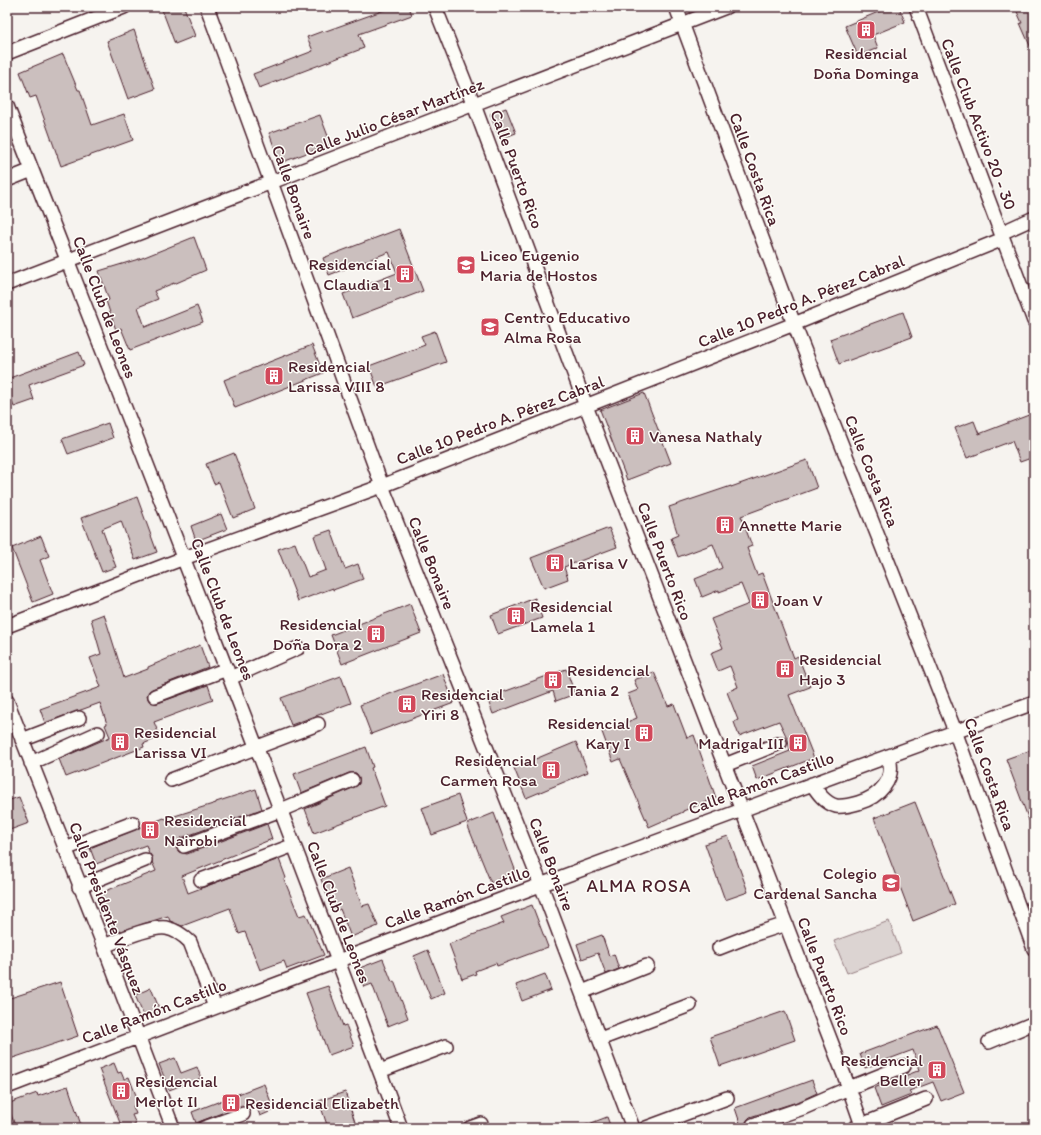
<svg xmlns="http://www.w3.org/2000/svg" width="1041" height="1135" font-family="Itim,sans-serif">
  <rect width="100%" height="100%" fill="#f6f3ef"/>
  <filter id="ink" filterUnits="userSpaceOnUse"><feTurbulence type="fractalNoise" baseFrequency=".025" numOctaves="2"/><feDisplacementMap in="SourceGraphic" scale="8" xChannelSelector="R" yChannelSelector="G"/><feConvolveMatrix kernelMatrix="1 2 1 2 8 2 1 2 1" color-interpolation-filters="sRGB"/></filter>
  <g filter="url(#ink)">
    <path fill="#dcd4d2" stroke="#937a7e" d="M889 921 901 953 847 973 834 941Z"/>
    <path fill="#cbbfbe" stroke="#4a1f2b" d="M161 7H184L195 36 175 44Z
      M393 7H409L412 15 359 34 364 48 259 88 253 74 313 51 307 37 323 31V32Z
      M890 7H899L905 22 873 35 878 48 858 56 845 26Z
      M1015 7H1034V55L1020 23H1022Z
      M134 30 155 89 128 99 107 41Z
      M63 54 78 90H80L92 125 124 114 133 140 61 166 36 96 30 98 20 72Z
      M506 108 516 133 500 139 490 114Z
      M320 115 331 144 280 163 269 133Z
      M399 229 423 291 352 318 343 294 397 273 389 252 329 275 323 258Z
      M194 237 206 270 174 284V283L154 291 158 299 138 307 145 327 197 306 203 322 130 350 121 328 116 330 106 301 109 300 99 271 142 258Z
      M903 312 912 337 839 364 830 339Z
      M435 331 446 362 377 387 369 366 425 345 421 336Z
      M312 345 323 373 235 408 224 380Z
      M79 352 84 365 29 385 34 400 14 407 7 387V379Z
      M644 393 671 463 627 480 600 410Z
      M1034 413V457L1020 462 1012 441 967 458 955 428 974 421 979 434Z
      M108 423 113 438 68 454 62 439Z
      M234 453 255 509 233 518 219 482 214 484 206 464Z
      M807 460 817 488 741 516 752 546 747 548 757 575 762 573 794 658 798 656 810 687 789 695 814 758 757 780 752 766 790 751 788 740 779 721 739 736 734 722 738 720 727 692 738 687 730 666 718 671 711 653 723 648 711 619 749 604 741 584 719 592V590L702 597 695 579 722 568 713 544 678 557 671 538 678 535 669 507 731 486V487Z
      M137 497 157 552 135 560 121 521 102 529 116 567 102 572 81 518Z
      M221 514 227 529 196 541 191 526Z
      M609 528 617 547 564 567 568 579 544 588 531 558Z
      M331 530 345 569 358 564 363 579 333 590V588L298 601 278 549 295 543 308 577 326 570 314 536Z
      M41 536 49 556 40 560 53 594 33 602 12 548Z
      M535 598 542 618 498 634 491 615Z
      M410 604 421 633 342 664 331 635Z
      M104 614 124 678 148 669V667L200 645 208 667 152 689 149 691 147 695 148 699 150 702 158 703 208 685 213 700 154 722 160 737 143 744 144 747 66 777 59 759 110 737 105 725 107 724 100 703 45 723 40 709 101 687 90 658 101 654 91 619Z
      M566 669 575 694 556 701 553 691 493 714 487 698Z
      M654 672 668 706 674 704 687 738 694 735 716 798 683 811V812L649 827 620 759 613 762 602 732 637 718 628 694 638 690 634 680Z
      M443 674 454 703 371 734 360 705Z
      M341 676 351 703 291 725 281 698Z
      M576 742 588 772 526 798 514 768Z
      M366 747 373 767 371 768 385 806 314 833 305 809 355 787 359 784V777L356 773H349L301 793 294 774Z
      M1034 749V831H1033L1006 759Z
      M256 789 262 809 181 838 178 841 176 848 179 852 187 854 267 824 272 839 182 876 188 893 279 859 286 878 284 879 299 916 306 914 324 955 287 969 284 961 260 970 245 932 239 934 230 908 182 926 170 921 168 916 115 933 108 915 107 916 98 894 156 871 152 862V857L149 853 146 845 96 864 90 848 164 818 165 819 216 803V802Z
      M458 795 467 822 432 835 422 808Z
      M19 797 29 823 7 831V801Z
      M915 802 955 904 913 921 874 818Z
      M494 813 516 872 491 883 467 824Z
      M728 836 748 892 725 900 705 844Z
      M348 868 362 906 369 904 378 926 351 937 340 909 333 912 321 879Z
      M532 905 548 947 497 966 496 963 475 971 476 974 462 979 449 944 504 923 501 917Z
      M602 935 609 956 614 954 619 969 606 974 598 953 582 959 577 944Z
      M428 950 445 993 431 999 414 956Z
      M383 959 392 982 394 981 408 1018 388 1026 372 984 364 987 357 969Z
      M545 974 551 990 522 1001 516 985Z
      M60 982 78 1036 7 1060V999Z
      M328 986 343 1026 346 1025 354 1046 329 1055 306 993Z
      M151 988 161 1013 145 1019 135 995Z
      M785 1011 795 1040 720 1066 710 1037Z
      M937 1025 964 1092 941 1101 933 1082 909 1091 911 1095 881 1107 874 1088 920 1070 913 1050 865 1068 860 1054Z
      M175 1058 181 1073 197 1067 201 1078 169 1090 159 1064Z
      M114 1063 118 1073 121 1072 124 1079 129 1077 139 1103 133 1106 136 1114 132 1115 136 1124 127 1128H122L99 1069Z
      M812 1080 817 1093 800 1101 750 1117 747 1120 745 1125 741 1126 735 1108Z
      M264 1084 274 1110 260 1116 256 1105H252L250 1102 196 1123 192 1112Z
      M68 1086 82 1128H16L7 1104 37 1093 38 1096Z
      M345 1092 357 1128H328L319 1101Z
      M607 1117 611 1128H581V1127Z"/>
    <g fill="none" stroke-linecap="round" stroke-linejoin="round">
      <defs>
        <path id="minor" d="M207 7 382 486 541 885 633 1128
          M435 7 474 105 586 406 849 1088 863 1128
          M676 7 794 324 955 731 1034 949
          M916 7 1034 321
          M7 53 124 7
          M7 106C140 446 273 786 401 1128
          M7 180 32 170
          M1001 233 1034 218
          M7 284 726 7
          M7 626 184 558 382 486 794 324 1003 239
          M230 678 298 648
          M155 696 227 669
          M7 701 104 946 173 1128
          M22 740 79 718
          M31 763 98 733
          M725 765 780 743
          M171 780 318 724
          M812 784C818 793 825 803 836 806 844 807 851 805 858 803 879 797 897 779 888 756
          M184 846 281 810 352 780
          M65 849 133 823
          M201 880 294 845
          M79 887 145 860
          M104 946C119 940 151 926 166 928 176 930 183 935 190 942L215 1007
          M719 948 752 935 786 924
          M582 992 647 966
          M600 1039 690 1005
          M989 1042 1034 1023
          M380 1071 446 1046
          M7 1087C348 956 690 828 1034 703
          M753 1125 803 1108 849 1088 904 1066
          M204 1128 243 1114
          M470 1128 481 1124
          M646 1128 727 1098
          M854 1128 926 1099"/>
      </defs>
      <use href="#minor" stroke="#4a1f2b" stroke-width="16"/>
      <use href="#minor" stroke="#fdfcf7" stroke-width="13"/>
    </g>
  </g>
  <defs>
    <symbol id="building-square" viewBox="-11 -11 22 22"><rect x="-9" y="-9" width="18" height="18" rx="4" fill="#d1495b" stroke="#fdfcf7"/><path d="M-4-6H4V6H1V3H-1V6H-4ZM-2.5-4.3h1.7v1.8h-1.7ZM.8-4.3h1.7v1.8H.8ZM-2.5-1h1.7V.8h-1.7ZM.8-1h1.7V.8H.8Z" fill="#fff"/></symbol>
    <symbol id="school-square" viewBox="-11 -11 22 22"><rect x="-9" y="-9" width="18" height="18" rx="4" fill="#d1495b" stroke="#fdfcf7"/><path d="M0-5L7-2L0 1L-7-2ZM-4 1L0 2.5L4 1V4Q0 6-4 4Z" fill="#fff"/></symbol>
    <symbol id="university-square" viewBox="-11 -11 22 22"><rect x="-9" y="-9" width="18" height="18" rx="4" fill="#d1495b" stroke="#fdfcf7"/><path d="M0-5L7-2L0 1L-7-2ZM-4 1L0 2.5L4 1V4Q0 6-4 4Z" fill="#fff"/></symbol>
  </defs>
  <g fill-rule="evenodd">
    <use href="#building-square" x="855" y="19" width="22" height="22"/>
    <use href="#school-square" x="455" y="254" width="22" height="22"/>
    <use href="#building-square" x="394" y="263" width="22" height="22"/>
    <use href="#school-square" x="479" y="316" width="22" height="22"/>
    <use href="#building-square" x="263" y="365" width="22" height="22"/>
    <use href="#building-square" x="624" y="425" width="22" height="22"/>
    <use href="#building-square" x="714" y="514" width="22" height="22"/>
    <use href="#building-square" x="544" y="552" width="22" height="22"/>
    <use href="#building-square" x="749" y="589" width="22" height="22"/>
    <use href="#building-square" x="505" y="605" width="22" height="22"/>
    <use href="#building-square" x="365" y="623" width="22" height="22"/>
    <use href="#building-square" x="774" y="658" width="22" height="22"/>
    <use href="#building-square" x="542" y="669" width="22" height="22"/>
    <use href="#building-square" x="396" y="693" width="22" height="22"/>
    <use href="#building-square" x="633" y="722" width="22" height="22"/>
    <use href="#building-square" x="109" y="731" width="22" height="22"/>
    <use href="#building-square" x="787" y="732" width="22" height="22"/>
    <use href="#building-square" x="540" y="759" width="22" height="22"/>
    <use href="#building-square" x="139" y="819" width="22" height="22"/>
    <use href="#university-square" x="880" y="872" width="22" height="22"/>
    <use href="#building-square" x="926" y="1059" width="22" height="22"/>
    <use href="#building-square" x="110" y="1080" width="22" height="22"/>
    <use href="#building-square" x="220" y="1092" width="22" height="22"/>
  </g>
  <g text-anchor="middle" stroke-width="3" stroke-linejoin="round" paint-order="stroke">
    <g font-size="17" fill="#4a1f2b" stroke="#fdfcf7" text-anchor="start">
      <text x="866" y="59" text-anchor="middle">Residencial<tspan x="866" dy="20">Doña Dominga</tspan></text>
      <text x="480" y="261">Liceo Eugenio<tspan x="480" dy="20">Maria de Hostos</tspan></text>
      <text x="391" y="270" text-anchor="end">Residencial<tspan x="391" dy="20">Claudia 1</tspan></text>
      <text x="504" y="323">Centro Educativo<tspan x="504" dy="20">Alma Rosa</tspan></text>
      <text x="288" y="372">Residencial<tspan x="288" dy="20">Larissa VIII 8</tspan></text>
      <text x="649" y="442">Vanesa Nathaly</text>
      <text x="739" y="531">Annette Marie</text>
      <text x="569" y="569">Larisa V</text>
      <text x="774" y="606">Joan V</text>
      <text x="530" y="612">Residencial<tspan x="530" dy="20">Lamela 1</tspan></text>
      <text x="362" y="630" text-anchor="end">Residencial<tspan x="362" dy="20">Doña Dora 2</tspan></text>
      <text x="799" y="665">Residencial<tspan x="799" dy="20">Hajo 3</tspan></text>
      <text x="567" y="676">Residencial<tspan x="567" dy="20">Tania 2</tspan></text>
      <text x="421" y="700">Residencial<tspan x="421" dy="20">Yiri 8</tspan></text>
      <text x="630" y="729" text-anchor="end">Residencial<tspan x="630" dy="20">Kary I</tspan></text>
      <text x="134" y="738">Residencial<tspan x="134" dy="20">Larissa VI</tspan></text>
      <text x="784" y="749" text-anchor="end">Madrigal III</text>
      <text x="537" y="766" text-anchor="end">Residencial<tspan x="537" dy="20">Carmen Rosa</tspan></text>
      <text x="164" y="826">Residencial<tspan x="164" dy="20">Nairobi</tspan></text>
      <text x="877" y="879" text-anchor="end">Colegio<tspan x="877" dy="20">Cardenal Sancha</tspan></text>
      <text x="923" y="1066" text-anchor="end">Residencial<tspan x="923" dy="20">Beller</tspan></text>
      <text x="135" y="1087">Residencial<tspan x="135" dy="20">Merlot II</tspan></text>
      <text x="245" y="1109">Residencial Elizabeth</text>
    </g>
    <g font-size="17" fill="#4a1f2b" stroke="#fdfcf7">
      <text transform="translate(394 117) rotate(-21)" y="6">Calle Julio César Martínez</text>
      <text transform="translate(979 124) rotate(69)" y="6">Calle Club Activo 20 - 30</text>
      <text transform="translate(517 169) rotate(70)" y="6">Calle Puerto Rico</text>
      <text transform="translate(755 169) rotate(70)" y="6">Calle Costa Rica</text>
      <text transform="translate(294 192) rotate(70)" y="6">Calle Bonaire</text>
      <text transform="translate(801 301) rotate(-22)" y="6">Calle 10 Pedro A. Pérez Cabral</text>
      <text transform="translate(105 307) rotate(69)" y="6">Calle Club de Leones</text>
      <text transform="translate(500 420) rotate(-21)" y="6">Calle 10 Pedro A. Pérez Cabral</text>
      <text transform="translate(872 471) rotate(68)" y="6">Calle Costa Rica</text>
      <text transform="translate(665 561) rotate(69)" y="6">Calle Puerto Rico</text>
      <text transform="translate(432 563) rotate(68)" y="6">Calle Bonaire</text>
      <text transform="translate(223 609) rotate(69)" y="6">Calle Club de Leones</text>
      <text transform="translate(990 774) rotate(70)" y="6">Calle Costa Rica</text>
      <text transform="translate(761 783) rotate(-20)" y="6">Calle Ramón Castillo</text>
      <text transform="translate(552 864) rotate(69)" y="6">Calle Bonaire</text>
      <text transform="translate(457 897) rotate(-20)" y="6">Calle Ramón Castillo</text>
      <text transform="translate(107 908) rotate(69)" y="6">Calle Presidente Vásquez</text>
      <text transform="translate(339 912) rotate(69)" y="6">Calle Club de Leones</text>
      <text transform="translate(825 976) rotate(69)" y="6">Calle Puerto Rico</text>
      <text transform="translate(154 1011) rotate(-21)" y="6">Calle Ramón Castillo</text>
    </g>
    <g font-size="18" letter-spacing="1" fill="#4a1f2b" stroke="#fdfcf7">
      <text x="639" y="892">ALMA ROSA</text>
    </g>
  </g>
  <rect width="1041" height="1135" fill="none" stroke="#fdfcf7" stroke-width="24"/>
  <rect x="12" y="12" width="1017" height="1111" fill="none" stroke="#4a1f2b" stroke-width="1.5" filter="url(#ink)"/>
</svg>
